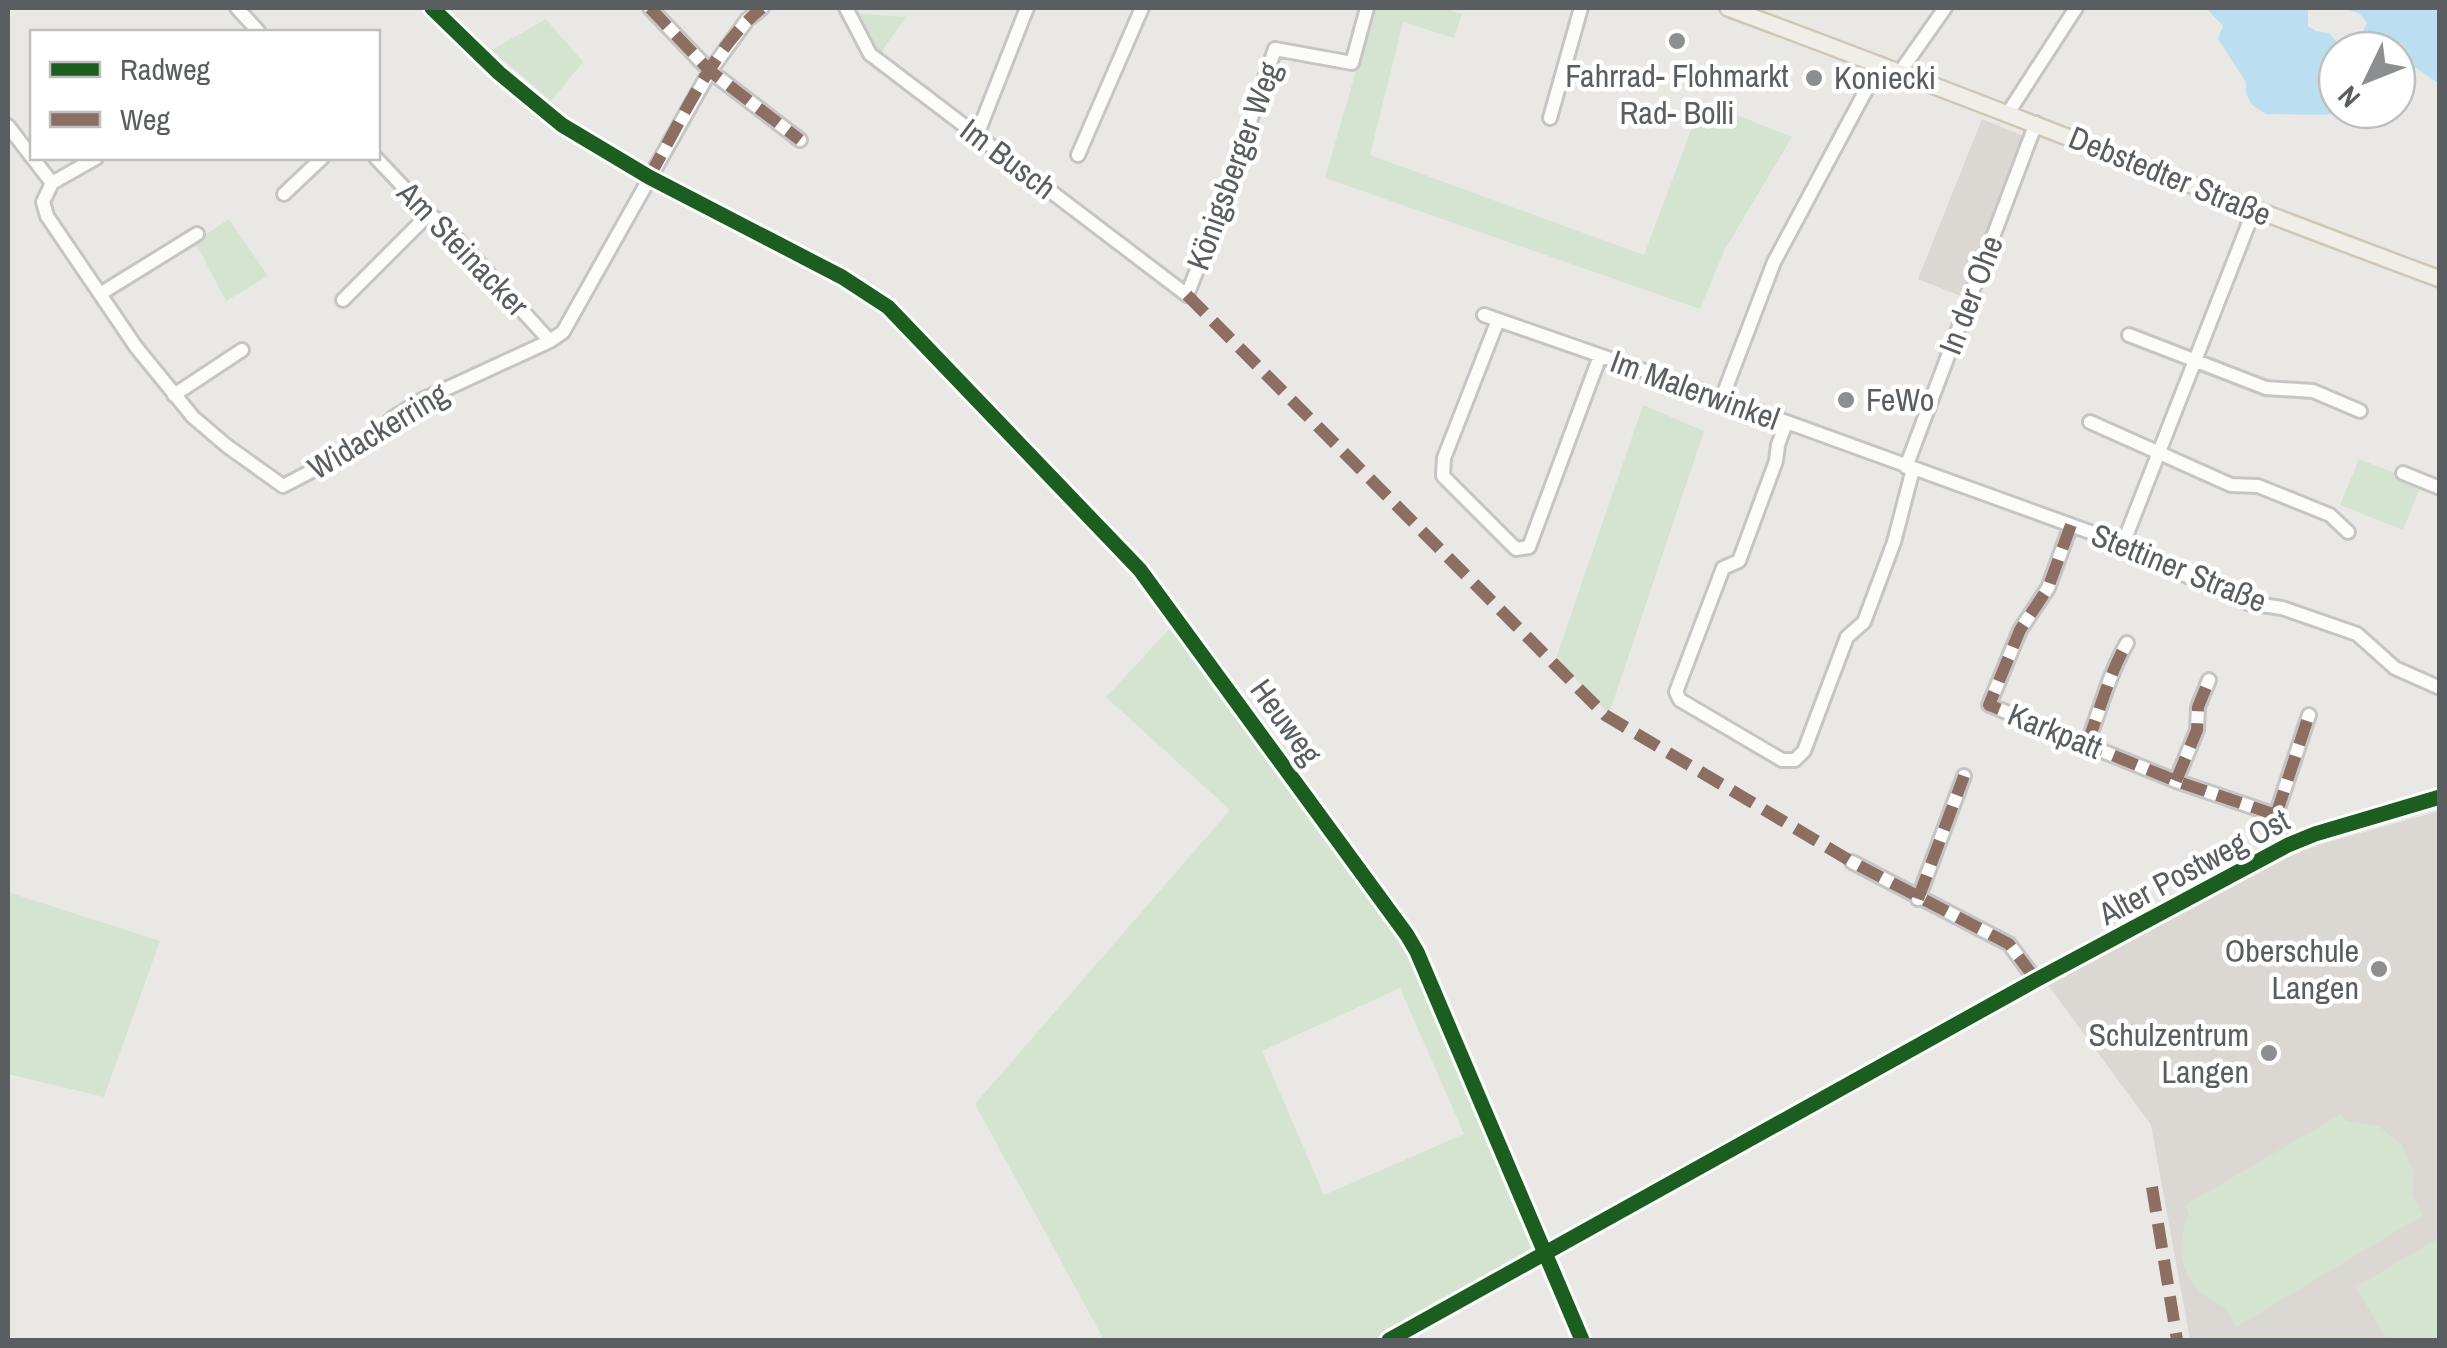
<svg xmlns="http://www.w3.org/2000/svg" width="2447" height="1348" font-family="'Archivo Narrow',sans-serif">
  <rect width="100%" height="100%" fill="#eae8e4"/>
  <path fill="#dbd8d4" d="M1982 119 2026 137 1963 297 1918 279Z
    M2439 811V1340H2190L2151 1125 2045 981 2293 855 2318 845Z"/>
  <path fill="#d5e4d1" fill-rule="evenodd" d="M1374 8H1442L1462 14 1454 38 1403 22 1370 155 1644 255 1702 101 1792 137 1725 249 1700 309 1325 178Z
    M854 13 906 17 879 55 870 47Z
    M546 19 583 62 551 101 492 50Z
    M229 219 268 276 226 301 195 242Z
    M1643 405 1704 431 1609 714 1556 658Z
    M2359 459 2395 473 2394 477 2420 488 2403 530 2340 505Z
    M1173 625 1415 955 1538 1252 1375 1340H1104L975 1104 1230 810 1106 697ZM1400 988 1464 1134 1324 1195 1262 1051Z
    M8 892 160 941 104 1097 8 1074Z
    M2341 1114 2346 1121 2378 1126 2402 1145 2414 1172 2412 1195 2423 1215 2236 1327 2224 1306C2184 1291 2172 1252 2189 1214L2186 1205Z
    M2439 1238V1340H2387L2356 1287Z"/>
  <path fill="#bcdef1" d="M2206 8H2315L2308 9V26L2316 31 2329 33 2344 50H2337V110H2346L2325 115 2266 114 2252 105 2246 94V82L2218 39 2223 26Z
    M2344 8H2439V84L2402 58 2397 60V50H2385L2362 33 2367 23 2360 14Z"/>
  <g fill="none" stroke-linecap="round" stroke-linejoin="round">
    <defs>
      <path id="minor" d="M237 8 259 32
        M432 8 499 73 562 125 649 177 842 277 888 307 1140 570 1407 935 1417 952 1582 1340
        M650 8 710 71 800 140
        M846 8 870 54 1187 295 1212 232 1275 49 1352 63 1367 8
        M1900 72 1945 8
        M2008 113 2076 8
        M1550 118 1581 8
        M8 126 52 183
        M977 135 1027 8
        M1078 155 1142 8
        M96 158 52 183 43 202 47 216 136 347 193 417 227 446 283 486 373 439 393 418 422 400 550 341 563 332 710 71 747 20 762 8
        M376 158 429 214 445 226 550 341
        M284 194 322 158
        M100 294 197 234
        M343 300 429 214
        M1484 315 1722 398 1739 407 1751 409 2123 544 2149 559 2248 603 2282 608 2357 634 2395 668 2440 688
        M1498 320 1444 458 1443 476 1516 549 1529 547 1600 356
        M2129 335 2266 388 2313 391 2360 411
        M174 395 242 350
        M1722 398 1774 262 1880 64
        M2090 422 2231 485 2258 486 2330 515 2348 532
        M1786 423 1778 445 1776 461 1739 561 1723 568 1676 692 1680 700 1782 760H1795L1804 751 1847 637 1864 622 1894 542 1913 469
        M1906 467 2036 123
        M2403 473 2440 488
        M2071 525 2048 588 2020 630 1989 705 2176 781 2276 815 2288 845
        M2123 544 2254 210
        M2087 744C2100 710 2109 674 2127 643
        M2176 781 2197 730 2198 707 2209 680
        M2276 815 2309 715
        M1852 862 2009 944 2036 980 2288 845 2315 834 2440 797
        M1918 899 1964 776"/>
      <path id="major" d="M1728 8C1966 96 2202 191 2440 279"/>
    </defs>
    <use href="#minor" stroke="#c6c5c5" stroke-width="18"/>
    <use href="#major" stroke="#d0c6b4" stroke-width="20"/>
    <use href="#minor" stroke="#fcfcfb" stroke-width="12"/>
    <use href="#major" stroke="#f1eee7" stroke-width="15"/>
    <path stroke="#8d6e63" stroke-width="12" stroke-dasharray="25 12" stroke-linecap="butt" d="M650 8 710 71 800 140
      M649 177C679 125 715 44 762 8
      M1187 295 1605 715 1852 862 2009 944 2036 980 2029 984
      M2071 525 2048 588 2020 630 1989 705 2176 781 2276 815 2288 845
      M2087 744C2100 710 2109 674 2127 643
      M2176 781 2197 730 2198 707 2209 680
      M2276 815 2309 715
      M1918 899 1964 776
      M2152 1187 2177 1340"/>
    <defs>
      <path id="cycleway" d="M432 8 499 73 562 125 649 177 842 277 888 307 1140 570 1407 935 1417 952 1582 1340
        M1389 1340 2036 980 2288 845 2315 834 2440 797"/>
    </defs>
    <use href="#cycleway" stroke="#fff" stroke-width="21"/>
    <use href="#cycleway" stroke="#1b5e20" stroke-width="15"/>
  </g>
  <g fill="#8c8e8f" stroke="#fff" stroke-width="4">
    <circle cx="1677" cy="41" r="10"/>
    <circle cx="1814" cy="78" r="10"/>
    <circle cx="1846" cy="400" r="10"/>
    <circle cx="2379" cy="969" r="10"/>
    <circle cx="2269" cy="1053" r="10"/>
  </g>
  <g text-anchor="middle" stroke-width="9" stroke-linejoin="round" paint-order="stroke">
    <g font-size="32" fill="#5a5e61" stroke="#fff" text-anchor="start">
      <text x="1677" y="87" text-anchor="middle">Fahrrad- Flohmarkt<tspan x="1677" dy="37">Rad- Bolli</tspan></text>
      <text x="1834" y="89">Koniecki</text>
      <text x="1866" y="411">FeWo</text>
      <text x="2359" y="962" text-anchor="end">Oberschule<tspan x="2359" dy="37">Langen</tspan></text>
      <text x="2249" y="1046" text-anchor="end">Schulzentrum<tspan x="2249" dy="37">Langen</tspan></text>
    </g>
    <g font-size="32" fill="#5a5e61" stroke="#fff">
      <text transform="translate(1008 159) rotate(37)" y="11">Im Busch</text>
      <text transform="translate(1234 166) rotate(-70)" y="11">Königsberger Weg</text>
      <text transform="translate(2170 176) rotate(22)" y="11">Debstedter Straße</text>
      <text transform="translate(463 249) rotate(46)" y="11">Am Steinacker</text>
      <text transform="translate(1971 295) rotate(-69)" y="11">In der Ohe</text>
      <text transform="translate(1695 390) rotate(20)" y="11">Im Malerwinkel</text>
      <text transform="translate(378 431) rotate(-31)" y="11">Widackerring</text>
      <text transform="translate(2179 568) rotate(22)" y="11">Stettiner Straße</text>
      <text transform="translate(1286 722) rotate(54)" y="11">Heuweg</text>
      <text transform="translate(2055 731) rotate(22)" y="11">Karkpatt</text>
      <text transform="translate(2194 867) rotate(-28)" y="11">Alter Postweg Ost</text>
    </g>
  </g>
  <rect width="2447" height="1348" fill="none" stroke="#5a5e61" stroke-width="20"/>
  <rect x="30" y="30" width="350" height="130" fill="#ffffff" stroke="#bdbfc0" stroke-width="2.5"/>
  <rect x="50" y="62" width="50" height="15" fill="#1b5e20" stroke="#bdbfc0" stroke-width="2.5"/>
  <text x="120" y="80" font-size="30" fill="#5a5e61">Radweg</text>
  <rect x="50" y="112" width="50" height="15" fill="#8d6e63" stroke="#bdbfc0" stroke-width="2.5"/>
  <text x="120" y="130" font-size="30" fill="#5a5e61">Weg</text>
  <g transform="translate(2367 80) rotate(227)"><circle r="48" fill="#ffffff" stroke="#bdbfc0" stroke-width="2.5"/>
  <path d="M0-8L18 38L0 25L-18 38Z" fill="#8c8e8f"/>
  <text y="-15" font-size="28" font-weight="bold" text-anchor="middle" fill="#5a5e61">N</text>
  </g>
</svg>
